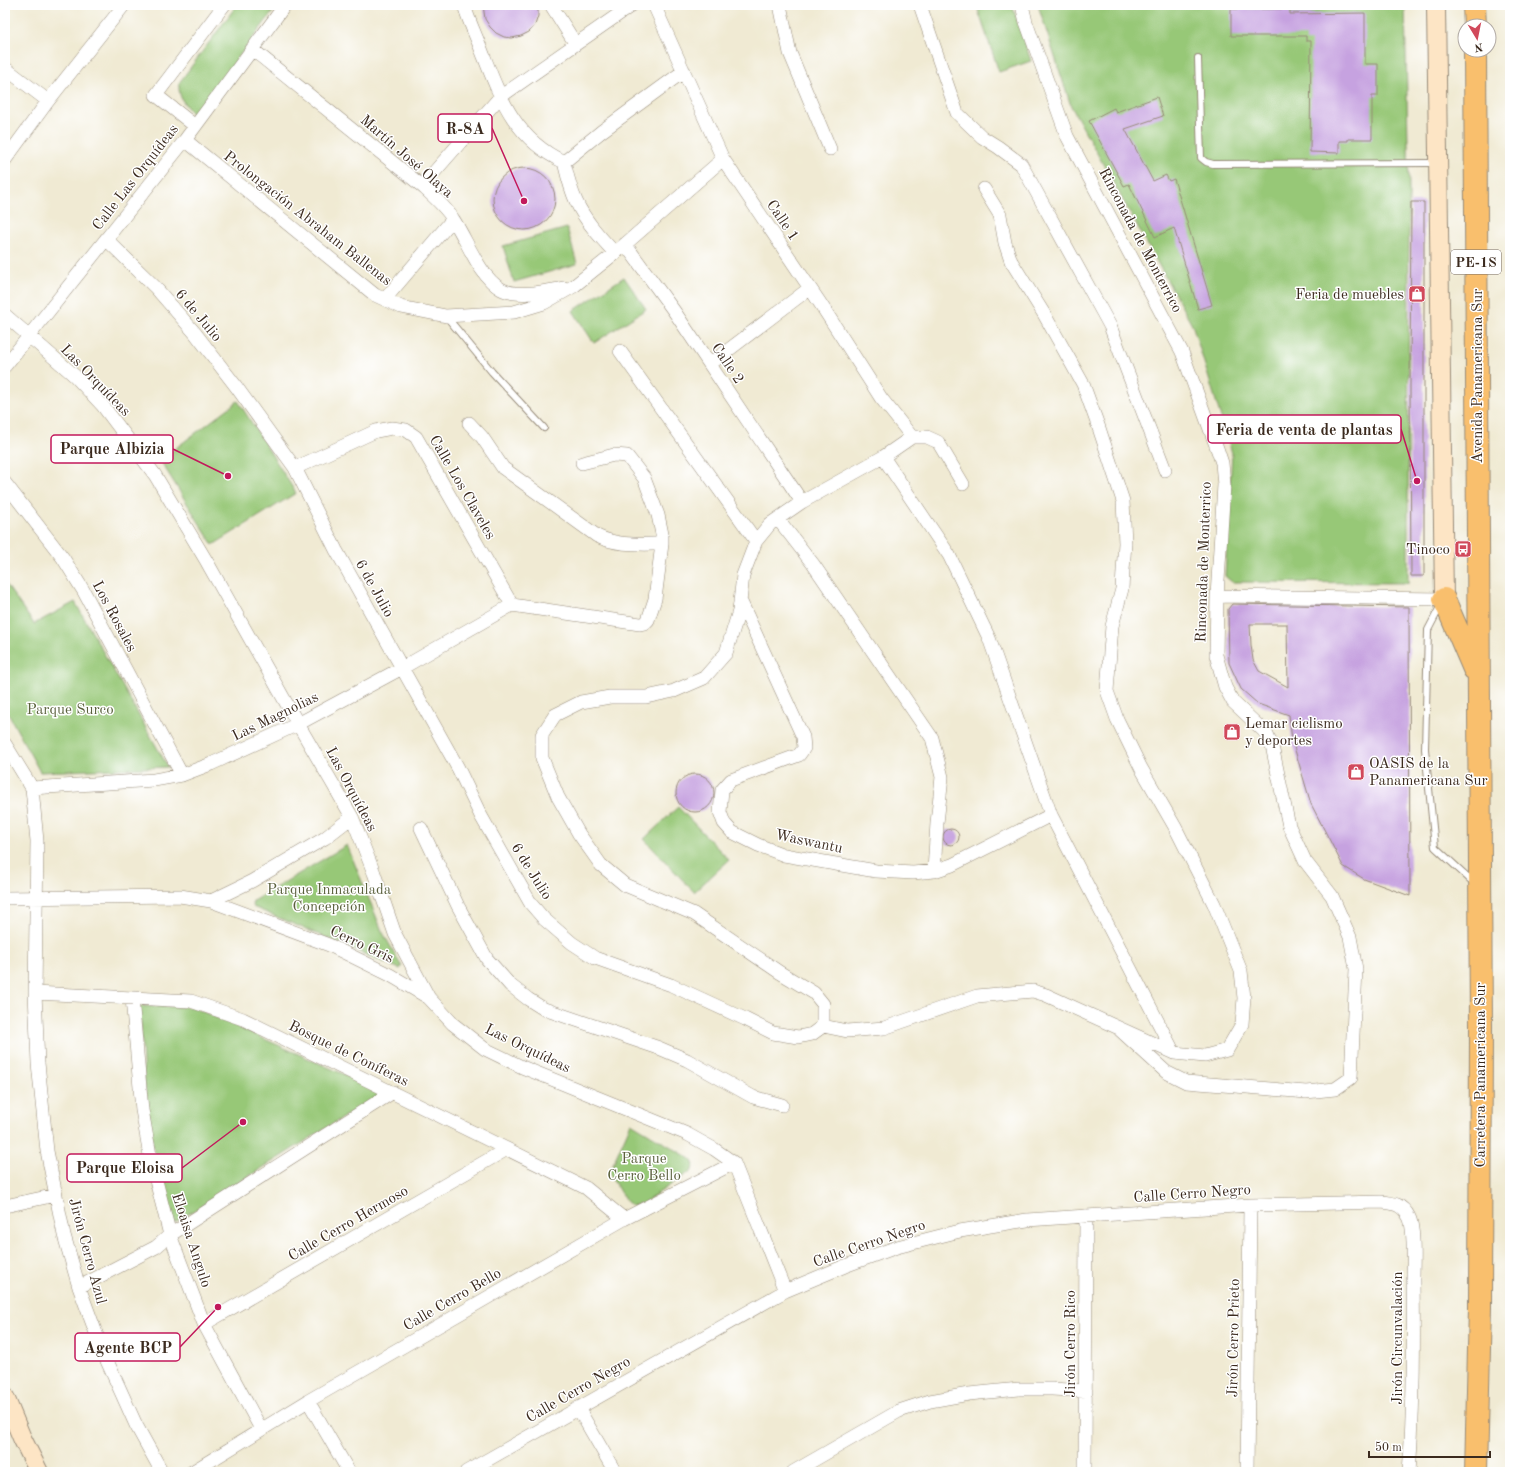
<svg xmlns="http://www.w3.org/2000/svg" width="1515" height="1477" font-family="'Old Standard TT',serif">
  <rect width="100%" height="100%" fill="#fff"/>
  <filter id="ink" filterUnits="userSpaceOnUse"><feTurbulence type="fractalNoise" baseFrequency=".025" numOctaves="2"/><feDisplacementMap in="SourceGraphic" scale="8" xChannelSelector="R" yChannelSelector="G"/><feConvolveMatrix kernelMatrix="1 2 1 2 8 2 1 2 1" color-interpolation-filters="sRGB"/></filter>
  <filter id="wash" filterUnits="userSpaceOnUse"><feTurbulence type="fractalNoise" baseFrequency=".012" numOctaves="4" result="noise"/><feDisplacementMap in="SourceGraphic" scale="16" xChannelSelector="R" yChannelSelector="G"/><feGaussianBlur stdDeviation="0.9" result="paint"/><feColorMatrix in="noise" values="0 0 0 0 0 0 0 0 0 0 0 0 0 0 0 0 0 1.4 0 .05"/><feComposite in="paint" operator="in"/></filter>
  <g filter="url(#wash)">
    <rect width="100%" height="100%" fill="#f0ead3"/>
    <path fill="#97c877" stroke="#69794a" d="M237 5H278L194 116C185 104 178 99 179 83Z
      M993 5H1012L1031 61 999 72 978 10Z
      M1038 5H1405L1409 190 1408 583 1232 582 1225 576 1232 453 1193 327 1071 106Z
      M567 228 577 264 514 282 503 246Z
      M624 277 646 309 594 343 573 311Z
      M238 401 296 493 213 545 160 460Z
      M5 583 34 624 75 602 168 767 40 772 5 708Z
      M678 807 729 860 694 892 644 839Z
      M347 845 382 931 402 967 400 969 253 907 252 905 253 901Z
      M140 1006 192 1007 384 1092 174 1223 154 1152 144 1082Z
      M631 1123 691 1159 694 1165 691 1171 642 1204C638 1205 635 1206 632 1205 624 1203 614 1180 609 1173Z"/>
    <g id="blocks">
      <path fill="#c6a2e0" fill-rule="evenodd" d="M483 5H538V16L535 25 529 32 521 36 512 38 504 37 496 33 490 27 485 19Z
        M1231 9H1290V14L1365 13V64H1378V96H1372V139H1348V141H1339V153L1310 152 1311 41H1306V36H1231Z
        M1157 97 1163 116 1125 129 1153 181 1166 175 1169 181 1174 179 1212 305 1198 309 1174 228 1155 237 1129 184 1124 186 1089 121 1114 108 1116 112Z
        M493 199a31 31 0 1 1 62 0a31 31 0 1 1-62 0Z
        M1411 202H1424V576H1411L1410 385Z
        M1232 604 1409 607 1410 896 1364 879 1343 866 1311 804 1292 740 1289 715 1258 704 1241 689 1229 663 1228 609ZM1250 624H1287L1288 687 1259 671 1253 660 1251 645Z
        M676 793a19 19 0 1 1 38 0a19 19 0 1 1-38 0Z
        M943 837a8 8 0 1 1 16 0a8 8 0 1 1-16 0Z"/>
    </g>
  </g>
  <g filter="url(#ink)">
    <use href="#blocks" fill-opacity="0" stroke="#968a78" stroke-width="1"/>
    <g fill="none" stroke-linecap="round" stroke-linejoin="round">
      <defs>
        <path id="lane" d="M1198 58 1201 158 1206 162 1213 164 1436 163
          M446 316 492 372 544 428
          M1441 605 1428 630 1425 749 1435 847 1474 883"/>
        <path id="street" d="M464 5C469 22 477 38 483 54 501 100 516 140 564 162 567 174 570 188 576 201 585 221 600 237 615 253
          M551 5 575 43
          M654 5 723 159 820 303 881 398 912 437
          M780 5 790 53 830 149
          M920 5 957 113 982 137 998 147 1021 164 1110 326 1165 470
          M1022 5 1026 22 1067 136 1182 352 1218 451 1222 463 1224 485 1217 596 1216 655 1225 687 1233 702 1267 734 1272 746 1289 826 1305 861 1332 896 1350 937 1356 969 1351 1078 1335 1089 1306 1092 1186 1082 1166 1072 1120 1030
          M252 49 422 186C433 196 445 206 453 219 467 240 479 276 501 289 517 298 547 291 564 288
          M5 68 48 101
          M195 126 156 95 224 5
          M185 140 375 295 401 307 446 316 514 312 544 303 574 286 615 253 723 159
          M5 160 48 101 124 5
          M564 162 602 131 684 71
          M422 186 500 97 632 5
          M106 239 155 287 195 333 235 385 295 468 336 550 458 768 481 816 531 904 544 919 572 943 595 958 671 985 745 1019 773 1033 798 1037 812 1034 823 1026
          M625 244 674 311 802 502
          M385 299 453 219
          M5 315 75 376 103 406 155 475 207 562 298 724 352 817 374 873 395 934 429 998 453 1024 485 1049 522 1067 687 1134 714 1149 734 1163 785 1291
          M620 351 756 541
          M710 364 810 288
          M5 366 185 140 285 5
          M469 423 482 437 503 468 597 536C617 546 640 544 662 544
          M883 457 949 555 989 638 1051 815 1174 1053
          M295 468 376 431 392 428 406 430 416 437 512 605
          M5 483 63 558 83 590 182 775
          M778 519 813 564 932 738 942 777 937 823 934 871
          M1217 596 1444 599
          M740 600 803 737 804 748 799 755 731 780 722 790 720 812 724 823 732 832 758 845 784 855 876 871 913 873 934 871 952 865 1051 815
          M512 605 640 624 645 623 648 620 655 599 662 544V534L658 515 644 478 627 456 614 455 582 463
          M5 744 32 788 37 841 35 993 38 1063 47 1151 64 1235 79 1287 103 1352 136 1425 162 1472
          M32 788 154 780 182 775 211 764 298 724 402 668 512 605
          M421 828 458 906 487 959 510 985 528 999 544 1009 659 1048 687 1060 753 1097 782 1105
          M5 898 180 896 211 901 329 945 390 975 429 998
          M211 901 252 881 325 838 352 817
          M35 993 191 1001 243 1019 586 1188 624 1219
          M132 998 142 1110 151 1161 170 1235 204 1324 261 1429
          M823 1026 847 1031 884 1028 977 996 1033 991 1046 995 1174 1053 1205 1056 1227 1050 1242 1024 1244 998 1241 971 1214 904 1175 827 1141 768 1117 719 1107 691 1112 626 1122 589 1123 571 1125 543 1123 501 1099 428 1083 384 1044 314 1011 261 1005 243 1000 215 984 189
          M823 1026V1004L814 993 779 972 694 914 625 885 601 865 579 834 558 797 542 758V735L555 715 581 702 610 697H646L674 691 704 678 726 653 739 611 743 575 756 541 770 524 802 502 883 457 912 437H927L938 442 963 484
          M5 1206 56 1195
          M79 1287 156 1247 170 1235 393 1092
          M204 1324 507 1149
          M308 1401 349 1472
          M578 1408 615 1472
          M192 1472 308 1401 624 1219 734 1163
          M466 1472 785 1291 845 1266 897 1247 960 1231 1027 1220 1250 1205 1381 1202C1394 1203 1402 1204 1409 1217 1415 1228 1413 1266 1413 1280 1414 1344 1414 1408 1409 1472
          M793 1472 899 1411 930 1401 969 1394 1019 1389H1052L1086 1391
          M1085 1472 1086 1216
          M1247 1472 1250 1205"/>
        <path id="secondary" d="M1436 5 1444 599
          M5 1397 22 1438 39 1472"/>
        <path id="highway" d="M1474 5 1475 26
          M1475 50 1481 1026 1480 1307 1476 1472
          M1444 599 1474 669"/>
      </defs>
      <use href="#lane" stroke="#968a78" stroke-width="8"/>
      <use href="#street" stroke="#968a78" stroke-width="14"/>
      <use href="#secondary" stroke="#968a78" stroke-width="20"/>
      <use href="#highway" stroke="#968a78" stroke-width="24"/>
      <use href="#lane" stroke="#fff" stroke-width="6"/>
      <use href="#street" stroke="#fff" stroke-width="13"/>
      <use href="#secondary" stroke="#fde5c5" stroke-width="18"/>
      <use href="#highway" stroke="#f9bf6d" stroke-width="22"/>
    </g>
  </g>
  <defs>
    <symbol id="shop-square" viewBox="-11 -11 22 22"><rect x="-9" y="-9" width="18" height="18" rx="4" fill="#d1495b" stroke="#fff"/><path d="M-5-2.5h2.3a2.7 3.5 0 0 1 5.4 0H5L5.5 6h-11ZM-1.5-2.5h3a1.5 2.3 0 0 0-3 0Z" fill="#fff"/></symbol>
    <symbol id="bus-square" viewBox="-11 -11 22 22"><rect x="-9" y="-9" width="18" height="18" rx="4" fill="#d1495b" stroke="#fff"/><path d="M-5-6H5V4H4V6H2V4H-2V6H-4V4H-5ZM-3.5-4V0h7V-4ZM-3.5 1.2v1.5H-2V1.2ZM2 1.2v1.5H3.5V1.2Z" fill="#fff"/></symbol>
  </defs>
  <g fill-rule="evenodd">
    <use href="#shop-square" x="1407" y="284" width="20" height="20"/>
    <use href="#bus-square" x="1453" y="539" width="20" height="20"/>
    <use href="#shop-square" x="1222" y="722" width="20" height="20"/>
    <use href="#shop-square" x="1346" y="762" width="20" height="20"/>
  </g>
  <g text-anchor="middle" stroke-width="3" stroke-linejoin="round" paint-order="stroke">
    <rect fill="#fff" stroke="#766a62" stroke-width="1" x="1451" y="250" width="50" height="24" rx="3"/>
    <g font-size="14" font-weight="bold" fill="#3b2a1e">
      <text x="1476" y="267">PE-1S</text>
    </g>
    <g font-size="15" fill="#3b2a1e" stroke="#fff">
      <text transform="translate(407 156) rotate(41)" y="5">Martín José Olaya</text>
      <text transform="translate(135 177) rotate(-52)" y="5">Calle Las Orquídeas</text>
      <text transform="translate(308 218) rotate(38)" y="5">Prolongación Abraham Ballenas</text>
      <text transform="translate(783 220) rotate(56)" y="5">Calle 1</text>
      <text transform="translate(1141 240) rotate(62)" y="5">Rinconada de Monterrico</text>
      <text transform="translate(199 315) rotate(50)" y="5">6 de Julio</text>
      <text transform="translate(728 363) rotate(56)" y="5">Calle 2</text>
      <text transform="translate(1477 376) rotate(-90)" y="5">Avenida Panamericana Sur</text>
      <text transform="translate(96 380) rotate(46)" y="5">Las Orquídeas</text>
      <text transform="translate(463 487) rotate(60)" y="5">Calle Los Claveles</text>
      <text transform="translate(1203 562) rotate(-88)" y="5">Rinconada de Monterrico</text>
      <text transform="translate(375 588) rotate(61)" y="5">6 de Julio</text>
      <text transform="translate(115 616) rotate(62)" y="5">Los Rosales</text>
      <text transform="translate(275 716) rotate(-26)" y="5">Las Magnolias</text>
      <text transform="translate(352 789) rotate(62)" y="5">Las Orquídeas</text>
      <text transform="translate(809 841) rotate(12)" y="5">Waswantu</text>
      <text transform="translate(532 871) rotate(58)" y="5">6 de Julio</text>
      <text transform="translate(362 944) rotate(25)" y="5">Cerro Gris</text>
      <text transform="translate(528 1048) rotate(26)" y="5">Las Orquídeas</text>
      <text transform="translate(349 1053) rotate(26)" y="5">Bosque de Coníferas</text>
      <text transform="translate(1480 1075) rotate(-90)" y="5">Carretera Panamericana Sur</text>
      <text transform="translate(1192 1193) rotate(-4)" y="5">Calle Cerro Negro</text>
      <text transform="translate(348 1223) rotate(-30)" y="5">Calle Cerro Hermoso</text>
      <text transform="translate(192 1240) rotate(72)" y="5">Eloaisa Angulo</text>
      <text transform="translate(869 1243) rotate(-19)" y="5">Calle Cerro Negro</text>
      <text transform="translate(88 1251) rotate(75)" y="5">Jirón Cerro Azul</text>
      <text transform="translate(452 1299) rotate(-30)" y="5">Calle Cerro Bello</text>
      <text transform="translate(1233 1338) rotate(-89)" y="5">Jirón Cerro Prieto</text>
      <text transform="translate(1397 1338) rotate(-90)" y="5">Jirón Circunvalación</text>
      <text transform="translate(1070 1344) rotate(-90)" y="5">Jirón Cerro Rico</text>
      <text transform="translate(578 1389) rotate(-30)" y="5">Calle Cerro Negro</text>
    </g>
    <g font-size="15" fill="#3b2a1e" stroke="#fff" text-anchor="end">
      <text x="1404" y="299">Feria de muebles</text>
      <text x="1450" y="554">Tinoco</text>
      <text x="1245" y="728" text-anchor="start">Lemar ciclismo<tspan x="1245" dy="17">y deportes</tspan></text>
      <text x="1369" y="768" text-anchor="start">OASIS de la<tspan x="1369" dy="17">Panamericana Sur</tspan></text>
    </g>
    <g font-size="15" fill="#5b613d" stroke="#fff">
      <text x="70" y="714">Parque Surco</text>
      <text x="329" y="894">Parque Inmaculada<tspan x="329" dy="17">Concepción</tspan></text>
      <text x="644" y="1163">Parque<tspan x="644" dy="17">Cerro Bello</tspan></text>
    </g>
  </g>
  <path fill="none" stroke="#c2185b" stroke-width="1.5" d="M524 201L492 128M1417 481L1401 429M228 476L173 449M243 1122L182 1168M218 1307L180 1347"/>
  <g fill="#c2185b" stroke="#fff" stroke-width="1.5">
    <circle cx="524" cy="201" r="4"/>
    <circle cx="1417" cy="481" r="4"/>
    <circle cx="228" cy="476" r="4"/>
    <circle cx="243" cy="1122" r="4"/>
    <circle cx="218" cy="1307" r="4"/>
  </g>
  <g fill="#fff" stroke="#c2185b" stroke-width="1.5">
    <rect x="438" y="114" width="54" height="28" rx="4"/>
    <rect x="1208" y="415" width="193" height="28" rx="4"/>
    <rect x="51" y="435" width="122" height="28" rx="4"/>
    <rect x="67" y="1154" width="115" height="28" rx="4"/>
    <rect x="75" y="1333" width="105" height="28" rx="4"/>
  </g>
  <g font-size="16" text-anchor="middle" font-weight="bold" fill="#3b2a1e">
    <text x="465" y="134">R-8A</text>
    <text x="1304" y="435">Feria de venta de plantas</text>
    <text x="112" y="454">Parque Albizia</text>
    <text x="125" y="1173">Parque Eloisa</text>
    <text x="128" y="1353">Agente BCP</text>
  </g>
  <rect width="1515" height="1477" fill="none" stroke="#fff" stroke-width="20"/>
  <g transform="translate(1477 38) rotate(170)"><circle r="19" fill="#ffffff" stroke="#b1aaa5"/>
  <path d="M0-3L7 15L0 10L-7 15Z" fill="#d1495b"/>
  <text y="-6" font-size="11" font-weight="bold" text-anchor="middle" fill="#3b2a1e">N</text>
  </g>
  <path d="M1369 1451v6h121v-6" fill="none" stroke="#3b2a1e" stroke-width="2"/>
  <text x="1375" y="1451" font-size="12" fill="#3b2a1e" stroke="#ffffff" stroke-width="3" paint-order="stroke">50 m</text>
</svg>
